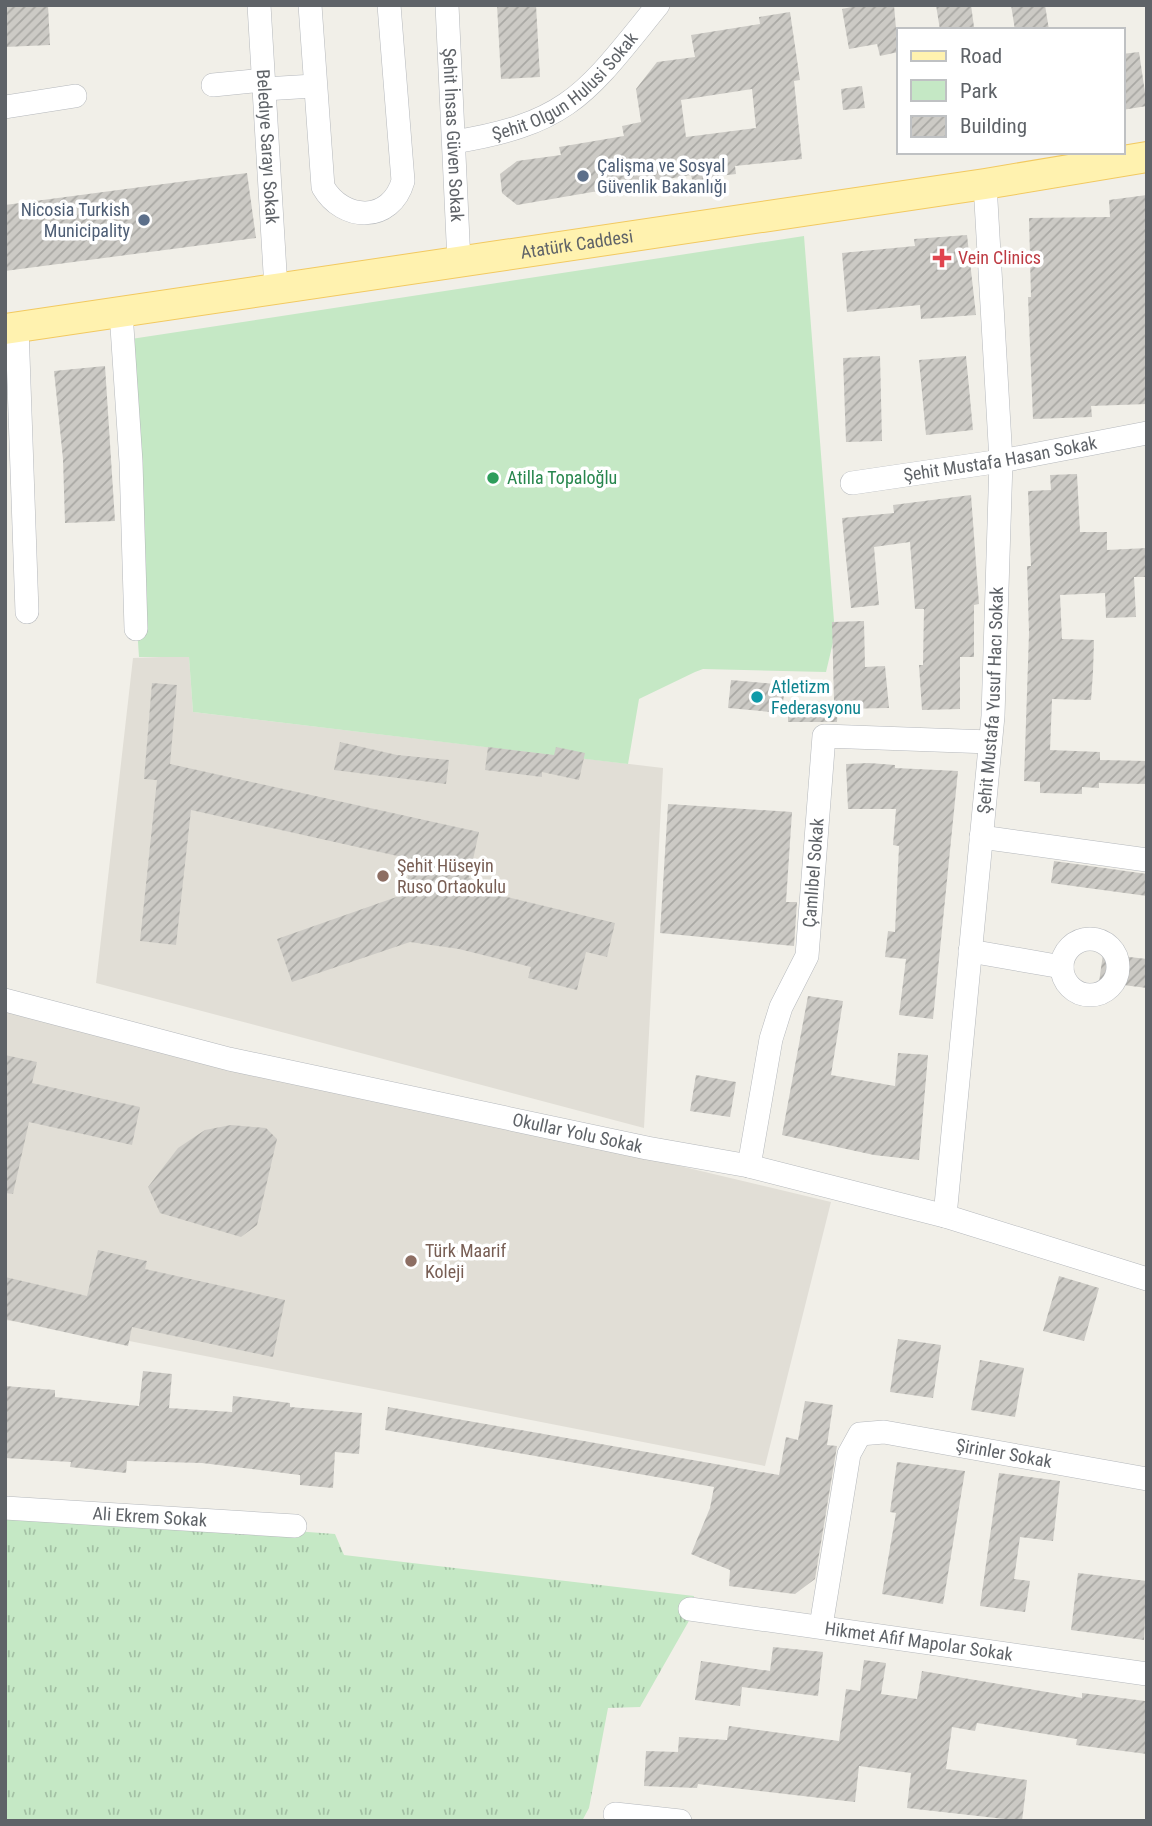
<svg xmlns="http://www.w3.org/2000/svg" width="1152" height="1826" font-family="'Roboto Condensed',sans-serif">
  <defs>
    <pattern id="grass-tufts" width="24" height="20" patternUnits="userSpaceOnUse" patternTransform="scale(1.75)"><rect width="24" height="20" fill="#c5e8c5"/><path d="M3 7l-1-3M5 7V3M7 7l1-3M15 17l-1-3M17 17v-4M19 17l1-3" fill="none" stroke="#a3c0a4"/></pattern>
    <pattern id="building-hatch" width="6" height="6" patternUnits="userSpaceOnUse" patternTransform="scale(1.75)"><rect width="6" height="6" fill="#cccac5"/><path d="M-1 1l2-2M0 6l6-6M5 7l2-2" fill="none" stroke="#a9a8a4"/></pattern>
  </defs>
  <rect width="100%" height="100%" fill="#f1efe8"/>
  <path fill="#e1ded6" d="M189 656 193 712 663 768 644 1128 96 983 133 658Z
    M5 1000 229 1059 831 1202 765 1466 109 1337 5 1320Z"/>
  <path fill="url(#grass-tufts)" d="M5 1510 335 1534 344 1555 694 1596 690 1619 640 1707 608 1708 589 1808 582 1821H5Z"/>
  <path fill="#c5e8c5" d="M804 236 835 634 826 672 703 669 695 672 639 699 628 764 193 712 189 657H139L118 341Z"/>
  <path fill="url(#building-hatch)" fill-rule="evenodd" d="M5 5H48L50 45 5 47Z
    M497 5H536L540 77 501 79Z
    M861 5H894L898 52 880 56 877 44 849 49 842 9Z
    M936 5H971L974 27 940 30Z
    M1011 5H1045L1049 30H1015Z
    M790 12 800 80 794 81 802 159 735 166 736 174 719 176V180L693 184 691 175 517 205 502 193 500 174 517 161 561 155 559 147 624 136 622 126 641 122 636 89 657 62 695 57 691 35 760 24 759 17ZM752 89 756 128 686 137 681 100Z
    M1139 52 1147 106 1122 110V54Z
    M862 86 865 108 843 110 841 89Z
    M247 173 256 238 5 271V205Z
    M1147 195V404L1091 406 1092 417 1033 419 1028 297H1031L1029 218 1110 217 1109 200Z
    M967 235 976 315 921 319 920 305 847 312 842 253 915 246 914 239Z
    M880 356 882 441 846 442 843 358Z
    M966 356 973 430 926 435 919 360Z
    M105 366 115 521 65 523 63 459 54 371Z
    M1077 474 1080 532H1107V550L1147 548V577H1134L1136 617 1106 618 1105 593 1060 595 1062 639 1094 640 1093 672 1091 700 1052 699 1050 750 1100 752V760L1147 761V784L1099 783V788L1082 787V794L1040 793V782L1024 781 1029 633 1027 566H1031L1028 491 1051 490 1050 475Z
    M971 495 979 604 974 605V657H960V709L922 710 919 665H923L924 609H915L910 542 874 547 879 605 851 608 842 518 894 513 893 505Z
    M864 621 865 667 885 666 889 708 838 709 837 722H788V701L834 702 832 622Z
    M731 680 785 685 782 713 728 708Z
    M152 683 177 685 170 764 479 832 469 878 476 881 474 889 615 923 607 957 586 952 577 990 528 978 531 967 459 949 410 942 292 982 277 939 405 894 411 859 191 810 176 945 140 941 157 780 144 779Z
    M340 742 397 755 449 760 446 784 334 770Z
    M488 747 554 755 556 747 585 753 579 780 542 772V777L485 770Z
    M869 763 895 765V768L958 771 933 1019 899 1015 906 959 885 957 888 931 895 932 899 846 893 845 896 809H848L846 764Z
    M668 804 792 812 786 902H797L794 946 660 933Z
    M1054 861 1147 874V896L1051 883Z
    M1103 954 1147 959V988L1099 982Z
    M808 996 843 1001 831 1075 895 1086 898 1053 928 1055 919 1160 874 1155 782 1135Z
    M5 1055 37 1062 32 1083 140 1107 132 1145 29 1122 13 1194 5 1193Z
    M696 1075 736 1082 730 1117 690 1111Z
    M231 1125 266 1128 277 1139 257 1225 241 1237 160 1213 148 1187 178 1148 205 1130Z
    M98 1250 147 1261 145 1269 285 1300 273 1357 132 1327 128 1346 5 1319V1277L87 1296Z
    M1059 1276 1099 1288 1084 1341 1043 1331Z
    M898 1339 941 1345 933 1398 890 1392Z
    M980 1360 1024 1368 1015 1417 971 1410Z
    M143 1371 172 1374 169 1408 232 1412 233 1396 290 1403V1407L362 1413 359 1454 335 1452 333 1488 300 1485V1475L202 1463 127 1461 126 1473 70 1467 71 1462 5 1458V1386L55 1390V1397L139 1406Z
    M805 1401 833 1405 827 1445 837 1446 815 1579 795 1594 729 1586 730 1570 691 1554 710 1508 714 1487 385 1430 388 1407 779 1475 786 1437 798 1440Z
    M897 1462 965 1471 943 1604 882 1594 896 1513 890 1512Z
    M999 1473 1060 1481 1053 1541 1020 1537 1014 1579 1030 1581 1025 1612 980 1606Z
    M1078 1573 1147 1581 1144 1640 1071 1630Z
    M773 1647 823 1652 818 1696 742 1687 740 1706 695 1700 701 1661 770 1671Z
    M864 1660 886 1663 881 1694 917 1699 922 1671 1082 1698V1693L1145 1701 1147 1754 1076 1745 1077 1739 977 1723 975 1731 952 1727 946 1769 1027 1780 1022 1821 907 1808 911 1773 859 1766 855 1802 698 1784 697 1788 644 1786 646 1751 678 1752 679 1737 727 1740 729 1726 839 1741 846 1689 860 1691Z"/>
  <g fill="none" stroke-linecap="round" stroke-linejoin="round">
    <defs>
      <g id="minor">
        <path id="s1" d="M259 5 276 289"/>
        <path d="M310 5 323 187C343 222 391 223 403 181L389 5"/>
        <path id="s2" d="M447 5 459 262"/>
        <path d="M213 85 263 80"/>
        <path d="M264 89 314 86"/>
        <path d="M5 107 75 96"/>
        <path id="s3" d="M454 142C571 123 587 92 658 5"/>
        <path d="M121 312 131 462 136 629"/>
        <path d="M17 327 27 612"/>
        <path id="s4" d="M852 483 1001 461 1147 433"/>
        <path d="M981 837 1147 860"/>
        <circle cx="1090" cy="967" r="28"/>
        <path d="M970 951 1062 967"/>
        <path id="s5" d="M5 1000 229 1059 647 1148 749 1166 945 1216 1147 1279"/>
        <path id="s6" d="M749 1166 771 1039 781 1007 807 956 824 736 990 742"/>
        <path id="s7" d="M945 1216 993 716 1001 461 985 184"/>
        <path id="s8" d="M5 1508 295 1526"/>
        <path id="s9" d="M690 1609 1147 1674"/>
        <path id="s10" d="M821 1626 849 1454 860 1434 884 1432 1147 1479"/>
        <path d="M615 1814 680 1821"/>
      </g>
      <g id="major">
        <path id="s11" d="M5 329 985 184 1147 157"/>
      </g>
    </defs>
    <use href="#minor" stroke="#b5b8bc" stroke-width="24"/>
    <use href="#major" stroke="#f2c960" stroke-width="32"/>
    <use href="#minor" stroke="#fff" stroke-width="23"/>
    <use href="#major" stroke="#fff2af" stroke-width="30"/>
  </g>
  <g fill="#5c6f8a" stroke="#fff" stroke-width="2.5">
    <circle cx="583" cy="176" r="7"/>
    <circle cx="144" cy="220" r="7"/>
  </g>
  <path fill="#e0444e" stroke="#fff" stroke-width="2.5" d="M938.5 247.5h7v7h7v7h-7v7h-7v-7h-7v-7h7z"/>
  <circle fill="#2e9e5b" stroke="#fff" stroke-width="2.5" cx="493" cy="478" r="7"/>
  <circle fill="#0f9aa8" stroke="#fff" stroke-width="2.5" cx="757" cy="697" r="7"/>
  <g fill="#8d6e63" stroke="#fff" stroke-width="2.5">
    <circle cx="383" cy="876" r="7"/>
    <circle cx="411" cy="1261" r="7"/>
  </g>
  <g text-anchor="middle" stroke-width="7" stroke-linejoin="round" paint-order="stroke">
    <g font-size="18" fill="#5f6368" stroke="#fff">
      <text dy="6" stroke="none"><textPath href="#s3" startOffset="128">Şehit Olgun Hulusi Sokak</textPath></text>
      <text dy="6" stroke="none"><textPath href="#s2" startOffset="130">Şehit İnsas Güven Sokak</textPath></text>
      <text dy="6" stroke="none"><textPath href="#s1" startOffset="142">Beledıye Sarayı Sokak</textPath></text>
      <text dy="6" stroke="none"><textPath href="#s11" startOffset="578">Atatürk Caddesi</textPath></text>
      <text dy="6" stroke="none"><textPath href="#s4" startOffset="150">Şehit Mustafa Hasan Sokak</textPath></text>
      <text dy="6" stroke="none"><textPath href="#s7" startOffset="518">Şehit Mustafa Yusuf Hacı Sokak</textPath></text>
      <text dy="6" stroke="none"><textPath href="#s6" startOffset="303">Çamlıbel Sokak</textPath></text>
      <text dy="6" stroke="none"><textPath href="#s5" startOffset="588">Okullar Yolu Sokak</textPath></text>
      <text dy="6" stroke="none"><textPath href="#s10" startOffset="343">Şirinler Sokak</textPath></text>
      <text dy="6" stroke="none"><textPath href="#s8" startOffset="145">Ali Ekrem Sokak</textPath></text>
      <text dy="6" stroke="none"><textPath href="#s9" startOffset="231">Hikmet Afif Mapolar Sokak</textPath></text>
    </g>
    <g font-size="18" fill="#4e5e75" stroke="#fff" text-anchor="start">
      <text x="597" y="172">Çalişma ve Sosyal<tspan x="597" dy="21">Güvenlik Bakanlığı</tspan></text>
      <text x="130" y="216" text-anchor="end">Nicosia Turkish<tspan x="130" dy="21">Municipality</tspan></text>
    </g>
    <g font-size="18" fill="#be3a42" stroke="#fff" text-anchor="start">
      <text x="958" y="264">Vein Clinics</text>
    </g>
    <g font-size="18" fill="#27864d" stroke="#fff" text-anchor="start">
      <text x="507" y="484">Atilla Topaloğlu</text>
    </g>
    <g font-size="18" fill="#0d838f" stroke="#fff" text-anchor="start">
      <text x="771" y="693">Atletizm<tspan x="771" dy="21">Federasyonu</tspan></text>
    </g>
    <g font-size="18" fill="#785e54" stroke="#fff" text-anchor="start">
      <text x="397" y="872">Şehit Hüseyin<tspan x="397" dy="21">Ruso Ortaokulu</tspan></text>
      <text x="425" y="1257">Türk Maarif<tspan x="425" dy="21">Koleji</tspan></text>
    </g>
  </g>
  <rect width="1152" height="1826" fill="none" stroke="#5f6368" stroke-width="14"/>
  <rect x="897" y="28" width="228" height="126" fill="#ffffff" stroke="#bfc1c3" stroke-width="2"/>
  <rect x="911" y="51" width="35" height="10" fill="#fff2af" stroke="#bfc1c3" stroke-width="2"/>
  <text x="960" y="63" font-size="21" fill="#5f6368">Road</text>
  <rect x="911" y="80" width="35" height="21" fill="#c5e8c5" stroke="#bfc1c3" stroke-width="2"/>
  <text x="960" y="98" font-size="21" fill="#5f6368">Park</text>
  <rect x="911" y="116" width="35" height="21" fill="url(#building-hatch)" stroke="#bfc1c3" stroke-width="2"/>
  <text x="960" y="133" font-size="21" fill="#5f6368">Building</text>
</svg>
